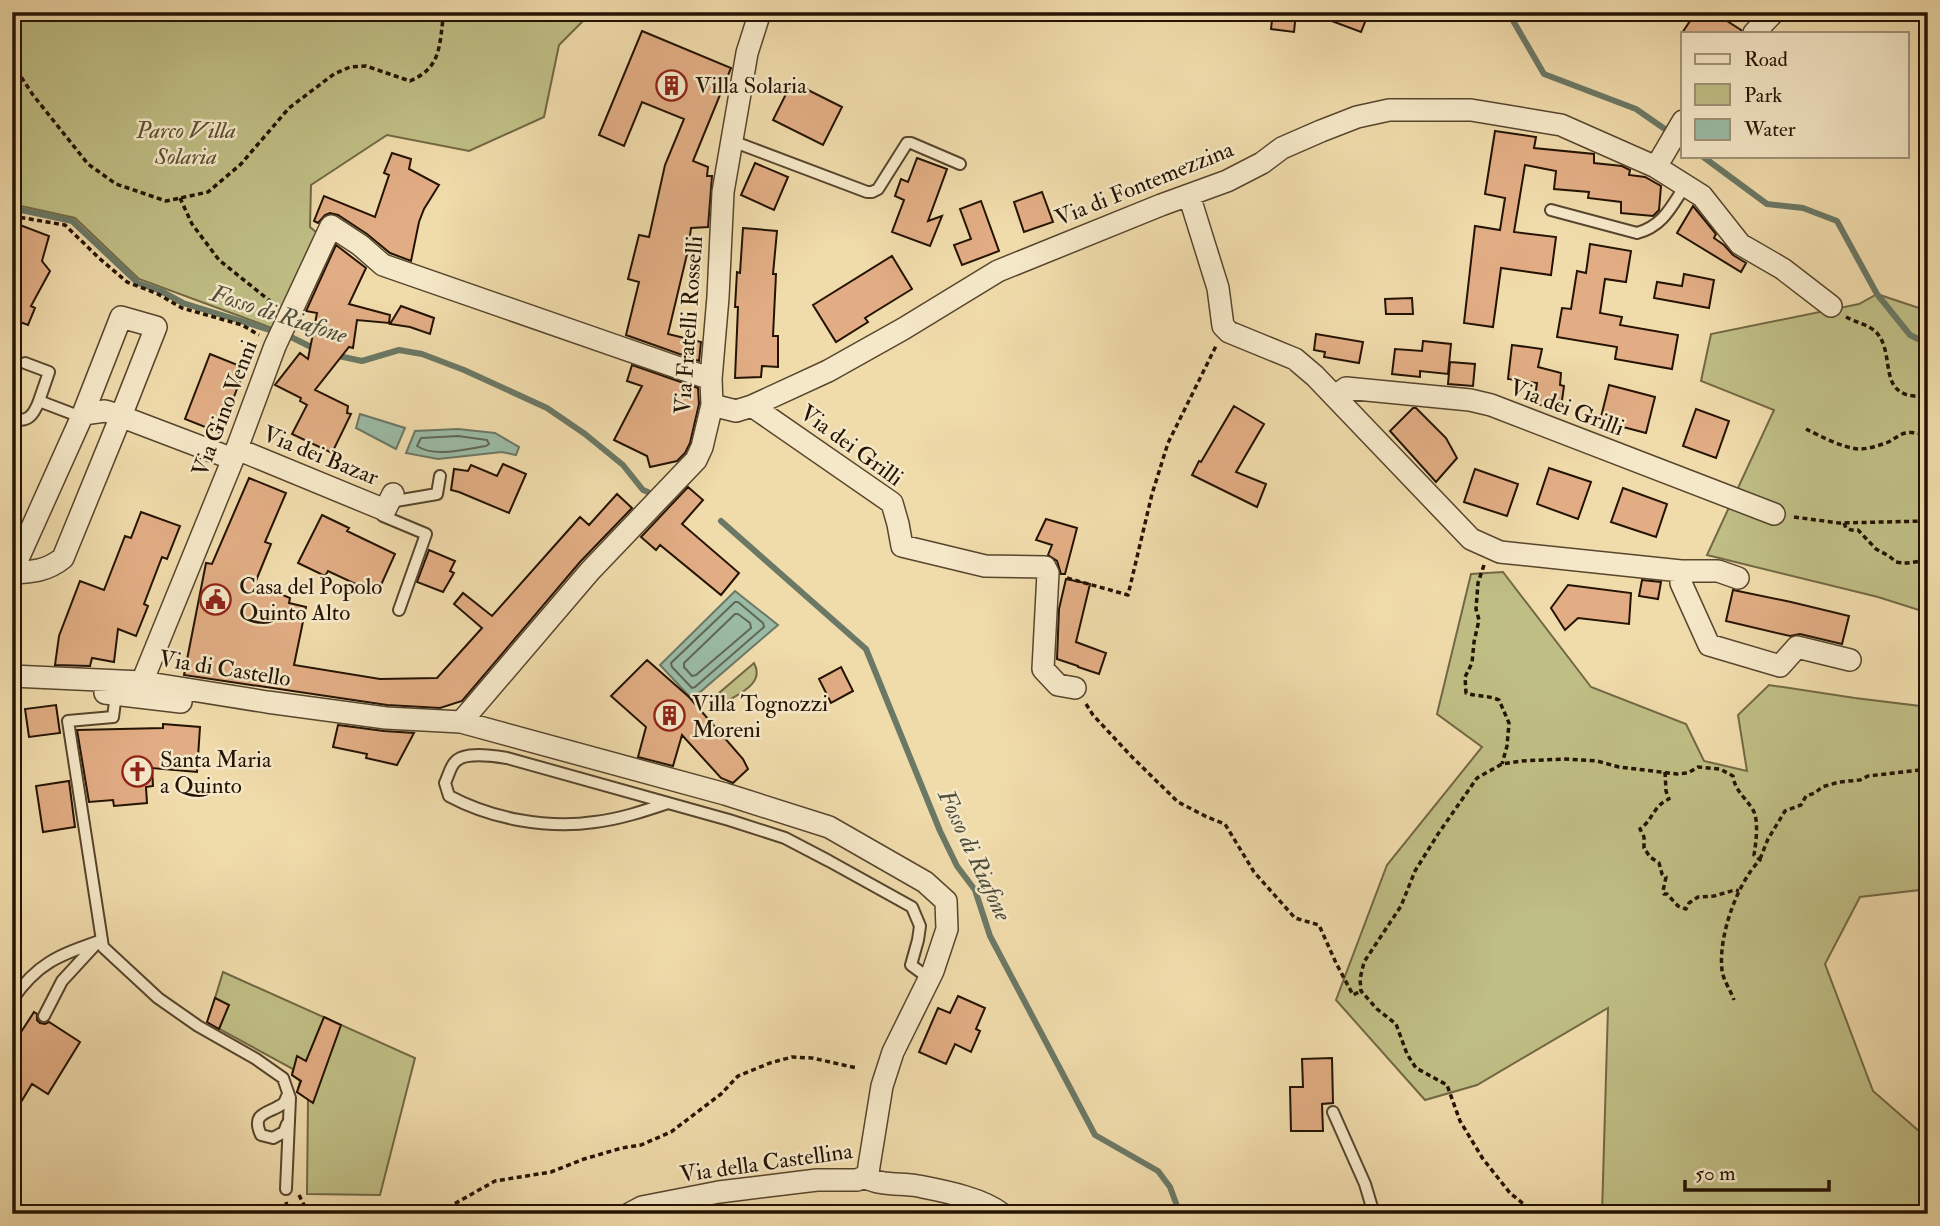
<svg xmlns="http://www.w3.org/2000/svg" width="1940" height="1226" font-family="'IM FELL Double Pica',serif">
  <rect width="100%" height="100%" fill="#f0dbab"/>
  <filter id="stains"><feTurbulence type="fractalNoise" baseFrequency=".00286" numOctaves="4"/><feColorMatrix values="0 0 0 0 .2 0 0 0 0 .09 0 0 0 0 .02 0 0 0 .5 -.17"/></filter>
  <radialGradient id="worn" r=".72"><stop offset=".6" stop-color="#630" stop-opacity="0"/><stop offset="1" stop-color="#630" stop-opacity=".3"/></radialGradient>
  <path fill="#bfbe85" stroke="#726844" stroke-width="2" d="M12 12H592L559 45 544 117 469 151 387 135 311 185 310 227 321 236 280 331 139 279 75 218 12 204Z
    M1877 294 1928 311V613L1878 597 1707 555 1774 410 1701 381 1711 334 1859 304Z
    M1503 572 1591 687 1686 724 1704 761 1747 771 1738 715 1769 685 1855 698 1928 707V889L1860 897 1825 964 1873 1091 1928 1139V1214H1602L1608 1008 1477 1085 1425 1100 1336 1000 1387 865 1482 747 1437 714 1471 574Z
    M754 663C765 683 740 693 726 702L719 693Z
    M223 972 415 1058 380 1195 307 1194 308 1099 297 1092 300 1081 292 1075 293 1069 223 1031 208 1021Z"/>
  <path fill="#9bbba6" stroke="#6b7865" stroke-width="2" d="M360 414 405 428 396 449 356 428Z
    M458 429 495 433 519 447 516 455 502 452 438 459 406 453 415 431Z
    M735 591 778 625 692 699 660 665Z"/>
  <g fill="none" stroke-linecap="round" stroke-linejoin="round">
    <path stroke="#606754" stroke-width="2" d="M458 436 487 440 489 444 486 446C465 449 435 458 417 446L421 438Z
      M735 602H738L763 623 764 627 695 687 692 688 672 667 671 663Z
      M735 614H738L750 623 751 628 696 675 692 676 684 667V663Z"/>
    <path stroke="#6b7865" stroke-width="6" d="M1508 12 1544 74 1636 109 1672 134
      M1702 156 1767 204 1803 208 1837 221 1877 294 1910 335 1928 344
      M12 208 72 221 138 283 161 291 183 303 289 336 317 350
      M334 355 362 361 399 350 422 354 464 370 547 408 585 434 623 465 643 490 648 492
      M721 521 866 649 940 831 957 866 975 890 990 936 1095 1135 1158 1171 1170 1187 1180 1214"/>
  </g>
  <path fill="#e2ad84" stroke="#241303" stroke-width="2" d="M1273 12H1296L1294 32 1271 29Z
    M1313 12H1369L1361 32 1313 14Z
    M1696 12H1713L1741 30V33H1682Z
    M642 31 731 68 693 161 708 167 707 176H712L708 227 691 228 688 250 668 334 701 342 699 361 626 335 639 282 628 279 639 235 649 237 665 165 684 119 642 102 624 146 599 135Z
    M792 82 842 107 823 145 773 120Z
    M1495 131 1536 137 1534 148 1594 154V163L1622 166 1630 170 1629 175 1645 177 1661 186 1659 210 1653 216 1621 213V202L1588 198 1589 192 1554 189 1556 171 1525 165 1514 232 1556 237 1551 275 1501 268 1493 327 1464 323 1475 226 1500 230 1505 198 1485 194Z
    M392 153 411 159 409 169 439 185 424 209 419 222 411 261 390 253 367 234 338 215 330 213 325 215 318 223 314 221 324 196 375 217 389 175 384 173Z
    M917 158 947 169 928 221 942 216 930 246 892 232 904 200 895 196 901 179 908 182Z
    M755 163 788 177 774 210 741 195Z
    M1042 192 1053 222 1024 232 1014 202Z
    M981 201 999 251 962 265 954 245 971 239 960 209Z
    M1693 206 1716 234 1714 238 1724 245 1733 255 1746 263 1741 272 1677 233Z
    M12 222 49 236 42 261 50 271 31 306 35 308 28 325 12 319Z
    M743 228 777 231 773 274H776L773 336H778V367L762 366 761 377 735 378 738 307H735L737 272 740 273Z
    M1590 244 1631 251 1626 282 1605 279 1600 313 1622 317 1620 325 1678 335 1672 369 1615 359 1617 347 1557 337 1562 308 1571 309 1577 271 1586 273Z
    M336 245 366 268 349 304 390 315 389 323 357 320 353 348 349 347 315 390 348 406 347 413 351 414 332 453 292 434 307 405 300 401 301 398 275 385 300 353 308 359 317 313 306 311Z
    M892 256 912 289 865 318 868 322 836 342 813 305Z
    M1684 274 1714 280 1709 308 1654 298 1657 282 1682 286Z
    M1412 298 1413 314H1386L1385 299Z
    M401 306 434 318 430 334 410 327 390 324Z
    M1316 334 1363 342 1359 363 1324 357 1325 352 1314 350Z
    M1423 341 1451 344 1448 374 1420 371V377L1392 374 1395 349 1422 351Z
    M1512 345 1542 349 1538 367 1561 373 1560 385 1564 386 1561 408 1534 404 1537 383 1508 379Z
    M210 354 245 368 220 433 185 419Z
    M1450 362 1475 364 1473 386 1448 384Z
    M632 365 698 388 699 404 690 443 685 453 677 461 650 467 647 456 614 440 642 386 627 381Z
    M1609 385 1655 397 1646 433 1600 421Z
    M1234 406 1264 424 1236 472 1266 484 1257 507 1192 475 1199 461 1201 462Z
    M1413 408H1416L1446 438 1457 458 1436 482 1390 431Z
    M1696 409 1729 421 1716 458 1683 446Z
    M503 464 526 474 509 513 459 492 451 490 454 469 468 471 471 465 497 476Z
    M1549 468 1591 482 1578 519 1537 504Z
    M1475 469 1518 484 1507 516 1464 502Z
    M249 478 286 493 265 542 271 544 255 583 290 598 289 603 306 607 294 665 380 679 437 678 482 628 454 604 463 593 492 616 580 517 589 525 617 494 632 508 580 562 462 701 440 708 387 705 184 675 206 563 212 564Z
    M688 487 703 500 682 524 739 573 721 595 660 545 656 550 641 537Z
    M1623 488 1667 504 1656 537 1611 522Z
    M141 512 180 526 167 559 162 557 144 604 148 606 136 636 118 629 114 662 92 658 90 666 55 665 59 636 80 581 104 590 125 536 131 538Z
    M322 515 349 528 347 531 395 554 377 594 328 571 325 576 298 563Z
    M1046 519 1077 528 1065 574H1061L1057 561 1048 555 1052 545 1036 540Z
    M429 550 455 561 450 571 454 573 443 592 417 582Z
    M1066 579 1090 584 1076 642 1106 653 1099 674 1078 667V666L1057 659 1059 609Z
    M1642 580 1661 582 1658 599 1639 596Z
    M1568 585 1631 593 1629 624 1578 618 1565 630 1551 608Z
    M1733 590 1791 602 1849 616 1842 644 1800 634 1790 636 1726 621Z
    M647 660 689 697 743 759 748 769 733 783 721 778 682 735 673 766 638 757 646 727 611 696Z
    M841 667 853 691 831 703 819 679Z
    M56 705 60 733 29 737 25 709Z
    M163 724 200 727 197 772 152 768 153 786 146 787 147 803 114 806 113 800 89 802 77 730 163 728Z
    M338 725 384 731 414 733 397 765 366 758 367 754 333 747Z
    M69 781 75 827 43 832 36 786Z
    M958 996 985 1008 976 1029 980 1031 971 1052 955 1044 946 1064 919 1052 938 1008 950 1013Z
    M215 998 229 1005 219 1029 207 1022Z
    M34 1012 37 1014V1020L40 1023 45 1024 49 1022 80 1042 48 1094 32 1084 12 1117V1046Z
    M324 1017 341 1025 313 1103 297 1092 301 1081 292 1075 297 1056 306 1061Z
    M1332 1058 1333 1103 1322 1104 1323 1131H1291L1290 1087H1303L1302 1059Z"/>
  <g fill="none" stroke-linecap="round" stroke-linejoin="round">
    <defs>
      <path id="service" d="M732 141 867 192H872L878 189 907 143H911L960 164
        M1551 210 1637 233C1663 226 1671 207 1685 186
        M25 363 49 372 39 401 81 417
        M12 418C28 424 34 414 39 401
        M390 502 437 494 440 476
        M383 516 426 534 399 610
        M116 694 113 717 68 721 103 947 158 998 198 1026 256 1059 283 1078 290 1098 286 1189
        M668 803C644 811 620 819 595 822 547 829 492 819 449 796L445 783C448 777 450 767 455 762 465 751 494 756 507 758L729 820 785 838 829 861 912 907 920 926 918 940 911 965 930 979
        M12 1000C38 962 60 955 102 940
        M44 1016 62 981 96 944
        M1333 1112 1365 1184 1374 1214
        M287 1124 284 1132 273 1138 261 1135C250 1111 270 1114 284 1103L288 1094"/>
      <path id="minor" d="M1754 33 1774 12
        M1656 167 1683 121
        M1189 195 1218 288 1223 326 1229 332 1295 359 1315 376 1471 539 1500 552 1681 571H1718L1738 578
        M1335 397 1346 388 1470 400 1491 405 1774 514
        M712 405 736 411 752 406 828 371 903 329 998 271 1161 205 1227 181 1262 163 1282 148 1321 131 1357 117 1389 110H1471L1561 125 1656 167 1702 196 1740 244 1783 269 1831 306
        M752 406 892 503 898 524 902 546 985 566 1045 567 1048 573 1043 669 1058 685 1075 688
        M83 414 105 411 112 413 233 459
        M237 449 385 510 393 494
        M1681 571V583L1709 645 1780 666 1797 647 1850 660
        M12 572 83 414 121 317 156 327 121 416 63 558C47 571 32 572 12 573
        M12 676 142 682 267 702 386 718 461 722 725 794 829 827 925 882 946 901 947 929 933 971 893 1052 882 1086 869 1166 868 1174 864 1177
        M142 682 233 459 275 346 331 226 360 245 383 265 711 379
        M105 693 181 702
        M461 722 590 571 696 460 702 447 712 405 711 379 718 297 723 192 747 53 760 12
        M864 1177C882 1186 899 1183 918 1186 943 1191 982 1198 1002 1214
        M629 1214 642 1207 719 1192 817 1180H857L864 1177"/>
    </defs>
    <use href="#service" stroke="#57452d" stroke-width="14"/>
    <use href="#minor" stroke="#57452d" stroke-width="24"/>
    <path stroke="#241303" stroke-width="3.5" stroke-dasharray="5 3.5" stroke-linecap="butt" d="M12 63 33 95 88 164 116 184 166 201 208 192 241 164 289 108 334 74 350 67 366 66 410 81C443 67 439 43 444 12
      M180 198 192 224 219 260 275 305
      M12 216 65 225 99 258 127 282 158 294 182 308 242 325 259 335
      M1846 317C1855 322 1869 325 1876 332 1893 350 1882 381 1901 392 1906 396 1916 396 1922 397L1928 393
      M1806 429C1820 436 1843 448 1859 449 1868 449 1877 446 1886 443 1893 441 1898 434 1906 433 1913 431 1921 435 1928 434
      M1794 517 1839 523 1928 521
      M1844 523 1846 528 1851 530H1858L1876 549 1889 556 1896 562C1910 565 1916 560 1928 561
      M1484 565 1478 583 1476 609 1479 620 1474 642 1472 663 1465 677 1466 693C1478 697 1488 695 1499 700L1509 723 1507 746 1502 764
      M1067 578 1128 595 1152 494 1168 443 1216 346
      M1086 704 1093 715 1132 757 1178 802 1207 817 1225 824 1254 872 1295 918 1319 925 1336 963 1353 995 1361 991
      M1665 772 1666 791 1669 799C1654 805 1652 821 1640 829L1644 837V848L1650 857 1659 863 1662 874 1666 877 1663 891 1664 894H1667L1678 906 1686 909 1689 903 1698 897 1714 896 1735 890 1739 891
      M1760 859 1768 839 1785 811 1801 805 1806 796 1815 793 1822 787 1839 782 1860 780 1868 776 1920 770 1928 771
      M299 1195 307 1211 310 1214
      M286 1202 289 1214
      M329 1214 367 1209 425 1210 447 1208 495 1181 551 1172 584 1159 622 1148 641 1145 671 1132 721 1094 738 1076 770 1063 792 1057 812 1058 857 1068
      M1536 1214 1510 1193 1483 1159 1460 1121 1447 1085 1416 1068 1407 1054 1396 1024 1377 1009 1361 991 1360 979 1364 962 1401 906 1415 871 1438 834 1477 778 1502 764 1522 761 1564 759 1597 761 1619 767 1677 774 1688 773 1698 767 1720 769 1733 776C1735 791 1746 798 1753 810 1759 820 1756 843 1754 855L1760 860C1737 883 1718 937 1722 970 1723 980 1731 991 1734 1000"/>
    <use href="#service" stroke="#f5e8c8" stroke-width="10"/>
    <use href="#minor" stroke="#f5e8c8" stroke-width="21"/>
  </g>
  <defs>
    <symbol id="building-ring" viewBox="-11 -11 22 22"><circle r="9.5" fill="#f5e8c8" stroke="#8f2418" stroke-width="1.5"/><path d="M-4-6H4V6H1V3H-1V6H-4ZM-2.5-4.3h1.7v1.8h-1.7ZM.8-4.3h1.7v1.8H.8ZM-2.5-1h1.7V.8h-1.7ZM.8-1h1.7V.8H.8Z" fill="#8f2418"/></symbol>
    <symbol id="civic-ring" viewBox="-11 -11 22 22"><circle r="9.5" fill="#f5e8c8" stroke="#8f2418" stroke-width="1.5"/><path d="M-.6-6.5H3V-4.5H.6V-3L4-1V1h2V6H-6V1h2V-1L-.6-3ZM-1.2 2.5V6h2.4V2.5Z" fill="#8f2418"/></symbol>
    <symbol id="church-ring" viewBox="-11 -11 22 22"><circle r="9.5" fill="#f5e8c8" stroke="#8f2418" stroke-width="1.5"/><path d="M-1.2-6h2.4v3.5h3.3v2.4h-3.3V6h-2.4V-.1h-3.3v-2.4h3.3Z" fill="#8f2418"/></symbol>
  </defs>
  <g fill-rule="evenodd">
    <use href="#building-ring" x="654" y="68" width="35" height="35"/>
    <use href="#civic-ring" x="198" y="582" width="35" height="35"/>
    <use href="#building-ring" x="652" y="698" width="35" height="35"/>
    <use href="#church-ring" x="120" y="754" width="35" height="35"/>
  </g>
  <g text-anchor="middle" stroke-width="5" stroke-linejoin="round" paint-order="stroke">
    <g font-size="23" fill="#241303" stroke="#f5e8c8" text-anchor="start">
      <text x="695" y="93">Villa Solaria</text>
      <text x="239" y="594">Casa del Popolo<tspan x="239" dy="26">Quinto Alto</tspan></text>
      <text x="692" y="711">Villa Tognozzi<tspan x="692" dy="26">Moreni</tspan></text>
      <text x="160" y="767">Santa Maria<tspan x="160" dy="26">a Quinto</tspan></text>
    </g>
    <g font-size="23" font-style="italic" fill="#5a4f30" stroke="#f5e8c8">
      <text x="186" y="138">Parco Villa<tspan x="186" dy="26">Solaria</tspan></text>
    </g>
    <g font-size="23" fill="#241303" stroke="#f5e8c8">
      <text transform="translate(1144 183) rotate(-22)" y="8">Via di Fontemezzina</text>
      <text transform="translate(688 325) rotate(-86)" y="8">Via Fratelli Rosselli</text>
      <text transform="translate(1567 407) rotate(21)" y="8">Via dei Grilli</text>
      <text transform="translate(224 408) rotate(-69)" y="8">Via Gino Venni</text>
      <text transform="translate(852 445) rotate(36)" y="8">Via dei Grilli</text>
      <text transform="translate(321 455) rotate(22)" y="8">Via dei Bazar</text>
      <text transform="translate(225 668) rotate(9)" y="8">Via di Castello</text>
      <text transform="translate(766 1162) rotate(-8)" y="8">Via della Castellina</text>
    </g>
    <g font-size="24" font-style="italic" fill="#4e4e3c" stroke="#f5e8c8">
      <text transform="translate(279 314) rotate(18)" y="8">Fosso di Riafone</text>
      <text transform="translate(975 855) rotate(65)" y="8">Fosso di Riafone</text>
    </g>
  </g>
  <rect width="1940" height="1226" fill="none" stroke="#f0dbab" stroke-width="42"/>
  <rect x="14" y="14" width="1912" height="1198" fill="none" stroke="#241303" stroke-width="3.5"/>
  <rect x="21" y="21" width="1898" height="1184" fill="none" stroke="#241303" stroke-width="2"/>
  <rect x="1681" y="32" width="228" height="126" fill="#f5e8c8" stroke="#a19379" stroke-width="2"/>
  <rect x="1695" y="54" width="35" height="10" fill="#f5e8c8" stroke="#a19379" stroke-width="2"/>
  <text x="1744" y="66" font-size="21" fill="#241303">Road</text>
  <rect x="1695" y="84" width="35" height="21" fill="#bfbe85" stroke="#a19379" stroke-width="2"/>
  <text x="1744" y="102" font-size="21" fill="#241303">Park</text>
  <rect x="1695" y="119" width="35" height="21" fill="#9bbba6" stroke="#a19379" stroke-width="2"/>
  <text x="1744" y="136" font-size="21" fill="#241303">Water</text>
  <path d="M1685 1180v10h144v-10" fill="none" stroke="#241303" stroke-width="3.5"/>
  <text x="1695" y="1180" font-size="21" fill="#241303" stroke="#f5e8c8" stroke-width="5" paint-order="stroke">50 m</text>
  <rect width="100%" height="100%" filter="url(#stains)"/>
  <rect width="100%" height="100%" fill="url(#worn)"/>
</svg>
